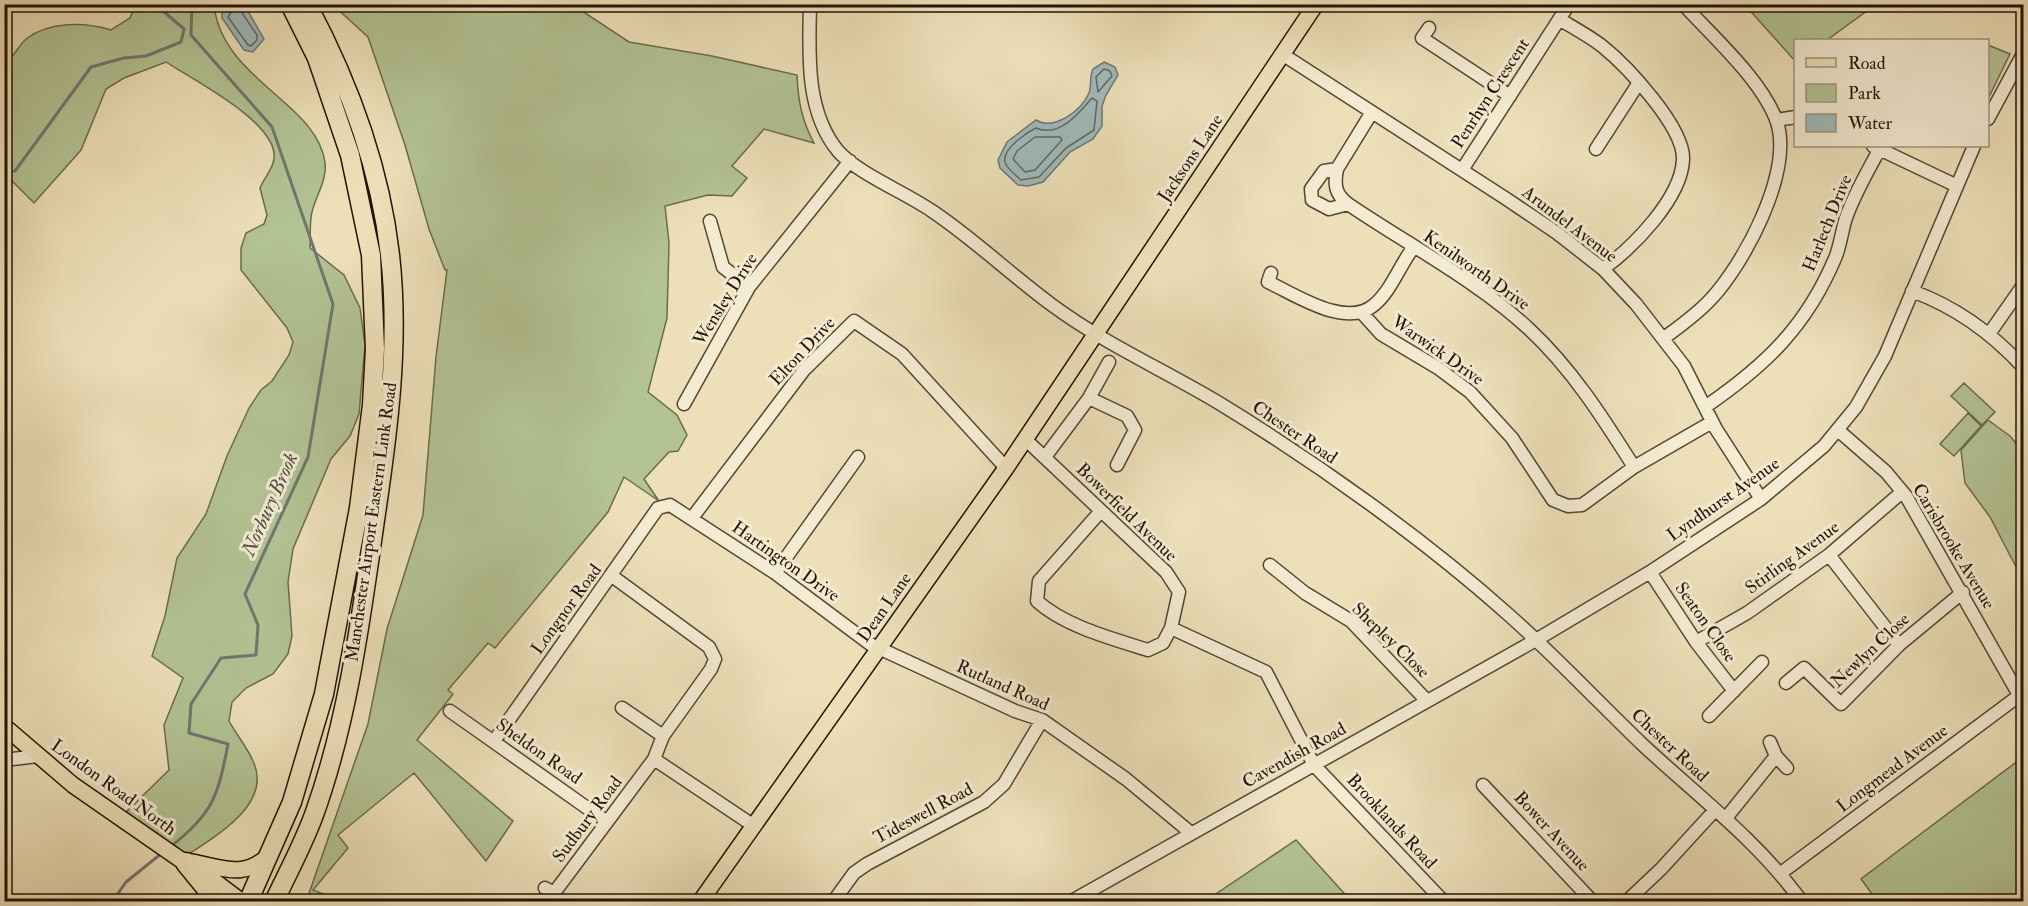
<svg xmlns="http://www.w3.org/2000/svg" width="2028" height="906" font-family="'IM FELL Double Pica',serif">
  <rect width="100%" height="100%" fill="#ede0b9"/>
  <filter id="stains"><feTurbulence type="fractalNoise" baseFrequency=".00333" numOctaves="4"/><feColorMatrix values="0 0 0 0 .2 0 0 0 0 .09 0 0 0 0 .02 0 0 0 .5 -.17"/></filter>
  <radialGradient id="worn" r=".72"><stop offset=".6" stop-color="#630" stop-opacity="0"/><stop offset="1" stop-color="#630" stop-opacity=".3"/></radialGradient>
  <path fill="#b3c394" stroke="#6a6b4e" stroke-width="1.5" d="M135 5H214C222 80 318 103 325 163 327 181 316 195 312 212 309 223 311 237 310 248L344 275 360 308 365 345 359 414 350 436 331 459 293 549 288 582 292 636 288 654 273 674 246 688 232 702 229 721C236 734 247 747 253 761 274 805 212 838 183 858L121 817 169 770 164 725 183 678 152 656 165 616 177 558 206 514 227 456 249 408 261 390 272 381 289 355 293 342 287 328 241 270V248L246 233 264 224 267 215 260 188C263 180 271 171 273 163 286 126 191 79 166 62L124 78 106 89 81 150 34 203 10 179H5L4 63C14 58 18 46 26 39 49 21 85 22 111 30L130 18Z
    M333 5H573L629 42 712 56 797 75C798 101 802 121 814 143L764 129 732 166 747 178 732 196 708 195 665 206 669 243 667 318 648 392 677 415 687 435 678 451 669 452 644 479 659 501 624 477 608 512 495 648 488 643 448 690 453 694 417 740 513 821 486 861 414 773 338 835 348 848 313 890 341 901 306 902 368 724 387 629 423 515 436 357 447 270H445L429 229 405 145 368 37Z
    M1745 5H1875L1827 40H1796L1795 61Z
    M1988 45 2010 54 1988 99Z
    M1964 383 1995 412 1982 425 1951 396Z
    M1968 413 1981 426 1954 456 1940 444Z
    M1988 420 2010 436 2023 452V569L2015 565 1990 517 1965 483 1961 450Z
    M2023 757V901H1877L1861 879Z
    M1296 840 1351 901 1204 902Z"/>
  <path fill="#a0babb" stroke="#6e7773" stroke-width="1.5" d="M240 5 245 6 264 39 253 52 244 50 222 18V12L228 6Z
    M1104 62 1115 67 1118 75 1106 95 1102 106V126L1093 139 1070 152 1043 182 1028 186 1018 185 1000 168 998 160 1007 142 1036 120C1054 131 1081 111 1089 93 1092 85 1089 77 1093 69Z"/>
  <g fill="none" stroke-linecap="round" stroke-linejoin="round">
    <path stroke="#616661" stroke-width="1.5" d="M234 7H238L257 35V40L251 46 248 45 228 17Z
      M1104 69 1110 71 1112 76 1098 92 1096 77Z
      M1092 98 1097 101 1094 130 1066 148 1039 177 1021 180C1017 176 1006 168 1005 162 1002 149 1026 133 1036 128 1059 138 1078 114 1092 98Z
      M1035 137H1060L1062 140 1035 170 1025 172 1013 159 1017 151Z"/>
    <path stroke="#6e7773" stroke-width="3" d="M4 173 15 171 91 67 124 58 146 56 181 42 184 29 163 11 164 4
      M170 847C213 814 218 796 228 744L189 733 191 704 221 658 256 655 258 625 245 594 308 457 333 304 272 127 191 35 192 4
      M112 902 126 882 162 853"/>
    <defs>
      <path id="minor" d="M810 4C809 53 805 111 838 151 857 173 906 193 932 211 974 239 1011 275 1052 305 1103 343 1164 370 1219 403 1317 463 1424 539 1510 616 1556 657 1599 703 1644 746 1699 797 1758 841 1802 902
        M1559 19C1574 28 1589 36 1602 46 1627 66 1685 128 1683 160 1681 199 1633 247 1603 269
        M1429 28 1422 38 1510 96
        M1282 54 1505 198 1557 233 1603 269 1636 304 1684 366 1716 429 1761 499
        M1372 112 1337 169 1324 171 1311 189 1312 200 1329 209 1348 204C1407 244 1479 282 1529 329 1572 369 1603 418 1634 467
        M1988 119 2024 52
        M1776 120 1796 117
        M1873 146 1955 185
        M1596 149 1638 84
        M1337 169C1334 185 1335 194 1348 204
        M1462 170 1569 4
        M710 221 723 267 749 287
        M1271 273 1268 282C1296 295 1346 329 1374 305 1391 291 1400 265 1413 248
        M1912 291C1956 307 1992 333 2024 368
        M1362 313 1381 334 1438 368 1470 392 1512 438 1553 500 1568 506 1582 505 1634 467 1712 422
        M1989 334 2024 284
        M1664 338C1680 326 1696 315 1710 300 1744 264 1793 173 1777 122 1762 80 1713 37 1683 4
        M1089 398 1127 416 1135 430 1117 465
        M684 404 749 287 850 161
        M1705 407C1766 365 1807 326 1836 256 1840 245 1842 232 1845 221 1853 196 1867 173 1879 150
        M1839 431 1886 472 1906 496 2019 695
        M1025 439 1166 572 1179 592 1171 628 1266 672 1314 765 1444 902
        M1045 457 1089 398 1109 362
        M1100 512 1039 581 1037 601C1064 626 1113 639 1148 650L1163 643 1171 628
        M692 518 804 370 854 321 902 354 1006 468
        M1829 555 1899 645
        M1270 565 1305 593 1351 621 1427 701
        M1650 572 1696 642 1734 691
        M775 573 858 457
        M1696 642 1747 613 1829 555 1902 492
        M1786 683 1804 668 1841 704 1899 645 1963 592
        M622 708 663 736
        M450 711 607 822
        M1709 716 1762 662
        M494 741 658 508 670 505 775 573 870 644 1015 711 1042 720 1126 779 1191 833
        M1770 742 1776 756 1787 768
        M654 759 754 826
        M4 760 38 756
        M1483 785 1593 902
        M1726 818 1776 756
        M1781 873 2024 692
        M545 888 554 893 654 759 663 736 711 669 715 659 709 647 612 576
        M833 902 854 873 867 864 984 802 1004 784 1042 720
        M1070 902 1536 640 1650 572 1761 499 1824 446 1856 407 1885 356 1974 146
        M1626 902 1661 869 1715 810"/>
      <path id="major" d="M4 726 73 785 181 860 188 861 242 902
        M191 862C221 867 244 880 269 855
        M184 864 215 902
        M700 902 1006 468 1316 4"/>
      <path id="highway" d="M248 902 292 802 324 694 359 508 372 405 375 349 371 255 350 155 317 58 290 4
        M274 902C288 872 304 843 315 812 348 719 361 618 375 520 388 433 400 344 390 255 380 166 349 83 307 4"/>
    </defs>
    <use href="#minor" stroke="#554634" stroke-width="15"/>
    <use href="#major" stroke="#221307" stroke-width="18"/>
    <use href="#highway" stroke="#221307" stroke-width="21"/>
    <use href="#minor" stroke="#f3ebd2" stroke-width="12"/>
    <use href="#major" stroke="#ede0b9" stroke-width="15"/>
    <use href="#highway" stroke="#ede0b9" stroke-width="18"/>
  </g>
  <g text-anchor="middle" stroke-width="6" stroke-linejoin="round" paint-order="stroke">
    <g font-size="18" fill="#221307" stroke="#f3ebd2">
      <text transform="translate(1490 93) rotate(-57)" y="6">Penrhyn Crescent</text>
      <text transform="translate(1190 158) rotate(-56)" y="6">Jacksons Lane</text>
      <text transform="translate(1827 223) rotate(-68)" y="6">Harlech Drive</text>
      <text transform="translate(1570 224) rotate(37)" y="6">Arundel Avenue</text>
      <text transform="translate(1477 270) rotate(35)" y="6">Kenilworth Drive</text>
      <text transform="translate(725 299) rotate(-58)" y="6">Wensley Drive</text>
      <text transform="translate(1438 350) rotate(35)" y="6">Warwick Drive</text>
      <text transform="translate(802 351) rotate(-47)" y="6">Elton Drive</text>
      <text transform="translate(1295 432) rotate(34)" y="6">Chester Road</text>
      <text transform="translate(1723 499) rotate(-35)" y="6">Lyndhurst Avenue</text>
      <text transform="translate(1127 512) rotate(44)" y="6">Bowerfield Avenue</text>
      <text transform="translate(371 522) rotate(-82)" y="6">Manchester Airport Eastern Link Road</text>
      <text transform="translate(1954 546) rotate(59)" y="6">Carisbrooke Avenue</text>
      <text transform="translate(1792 557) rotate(-36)" y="6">Stirling Avenue</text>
      <text transform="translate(786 561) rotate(35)" y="6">Hartington Drive</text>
      <text transform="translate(884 607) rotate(-55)" y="6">Dean Lane</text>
      <text transform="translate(566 609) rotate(-54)" y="6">Longnor Road</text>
      <text transform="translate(1706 622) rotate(55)" y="6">Seaton Close</text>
      <text transform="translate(1391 640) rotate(44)" y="6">Shepley Close</text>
      <text transform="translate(1870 650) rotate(-43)" y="6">Newlyn Close</text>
      <text transform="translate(1003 685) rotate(24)" y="6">Rutland Road</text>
      <text transform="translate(1670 745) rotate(43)" y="6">Chester Road</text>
      <text transform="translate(539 751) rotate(35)" y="6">Sheldon Road</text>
      <text transform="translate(1294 755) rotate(-29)" y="6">Cavendish Road</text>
      <text transform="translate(1892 768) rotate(-37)" y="6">Longmead Avenue</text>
      <text transform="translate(114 787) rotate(36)" y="6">London Road North</text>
      <text transform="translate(923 813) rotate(-28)" y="6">Tideswell Road</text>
      <text transform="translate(587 819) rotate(-53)" y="6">Sudbury Road</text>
      <text transform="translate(1392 821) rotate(47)" y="6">Brooklands Road</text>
      <text transform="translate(1552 831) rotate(47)" y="6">Bower Avenue</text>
    </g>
    <g font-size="20" font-style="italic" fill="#4e4d46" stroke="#f3ebd2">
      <text transform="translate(269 504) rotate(-66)" y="7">Norbury Brook</text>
    </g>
  </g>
  <rect width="2028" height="906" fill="none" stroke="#ede0b9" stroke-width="24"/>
  <rect x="6" y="6" width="2016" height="894" fill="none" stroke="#221307" stroke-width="3"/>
  <rect x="12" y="12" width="2004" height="882" fill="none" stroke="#221307" stroke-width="1.5"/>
  <rect x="1794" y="39" width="195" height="108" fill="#f3ebd2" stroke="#9f9581" stroke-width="1.5"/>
  <rect x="1806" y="58" width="30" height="9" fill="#ede0b9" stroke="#9f9581" stroke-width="1.5"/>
  <text x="1848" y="69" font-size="18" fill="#221307">Road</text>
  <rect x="1806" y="84" width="30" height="18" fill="#b3c394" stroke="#9f9581" stroke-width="1.5"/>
  <text x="1848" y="99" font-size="18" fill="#221307">Park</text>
  <rect x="1806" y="114" width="30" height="18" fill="#a0babb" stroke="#9f9581" stroke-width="1.5"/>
  <text x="1848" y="129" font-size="18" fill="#221307">Water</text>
  <rect width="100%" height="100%" filter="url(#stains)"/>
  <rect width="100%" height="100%" fill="url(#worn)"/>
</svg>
